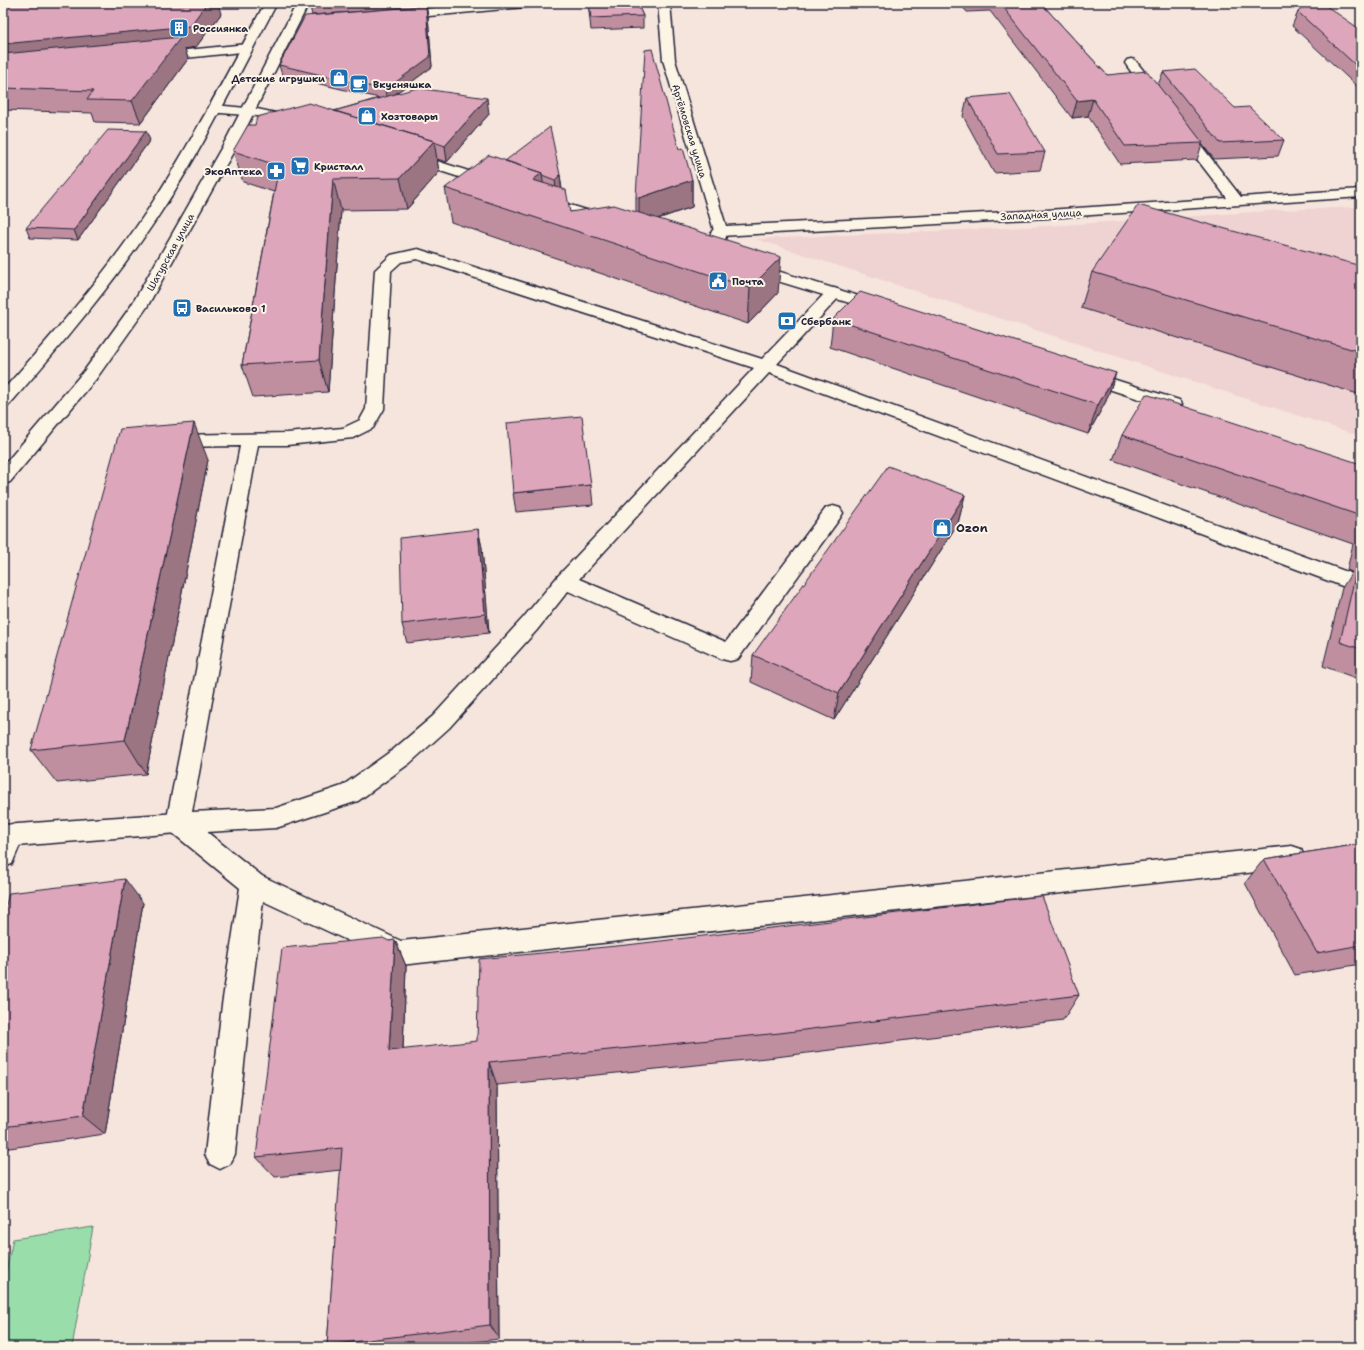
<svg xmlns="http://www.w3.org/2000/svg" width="1364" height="1350" font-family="'Shantell Sans',sans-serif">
  <rect width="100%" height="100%" fill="#f6e5dc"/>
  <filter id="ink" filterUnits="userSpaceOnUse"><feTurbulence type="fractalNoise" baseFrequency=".025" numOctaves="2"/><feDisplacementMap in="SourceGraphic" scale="8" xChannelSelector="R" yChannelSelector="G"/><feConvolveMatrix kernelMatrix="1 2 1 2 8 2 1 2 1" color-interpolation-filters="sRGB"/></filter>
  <g filter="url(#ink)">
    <path fill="#efd2d2" d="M1361 207V436L756 239 1049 226 1283 210Z"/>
    <path fill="#99deaa" stroke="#5e8072" d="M93 1227 72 1347H3V1286L13 1239Z"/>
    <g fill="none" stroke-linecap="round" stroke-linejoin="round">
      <defs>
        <path id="lane" d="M418 249 762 359 828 290 834 288 840 290 842 293 840 296 777 364 1361 577V593L769 373 579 579 726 642 826 508 833 506 840 508 843 513 840 518 738 659 730 661 722 659 568 591 537 630 449 728 410 763 358 801 276 828 207 832 262 876 401 941 1292 846 1301 849 1304 857 1301 865 1292 868 400 965 263 901 250 1005 235 1154 230 1164 220 1169 210 1164 205 1154 222 1005 240 888 169 830 166 823 240 446 170 447 164 445 161 441 164 437 170 435 287 433 343 428 360 420 366 409 375 270 391 255ZM417 259 754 368 558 576 523 618 433 716 394 749 342 786 276 808 192 812 258 445H287L353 438 373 428 384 409 391 271 401 262Z
          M12 824 21 828 24 835 12 864 3 867V828Z"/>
        <path id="street" d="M496 3H542L536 6 397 19 391 15 397 11Z
          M658 3H670L675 60 726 226 1047 210 1227 198 1174 129 1176 126H1186L1241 197 1361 189V197L1047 218 720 236 715 234 663 60Z
          M247 44 253 48 251 51 157 61 151 57 157 53Z
          M1131 59 1135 60 1162 94 1164 97 1162 100H1152L1127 66 1125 63 1127 60Z
          M178 813 187 816 190 823 187 830 178 833 3 847V825Z"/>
        <path id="secondary" d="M214 105 257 109 304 119 306 122 304 125 299 126 257 116 209 112 207 109 209 106Z
          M408 152 497 180 499 183 497 186H487L403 159 401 156 403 153Z
          M541 196 609 217 611 220 609 223 604 224 536 203 534 200 536 197Z
          M720 226 725 228 728 231 719 256 716 259H706L703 256 712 231 715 228Z
          M751 263 888 305 890 308 888 311 882 313 876 311 745 271 743 268 745 265Z
          M1084 370 1179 400 1182 404 1179 408 1173 410 1078 379 1075 375 1078 371Z"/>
        <path id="primary" d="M265 3H277C239 73 205 146 161 212 116 281 63 343 9 405L3 407V390C54 333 105 275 147 211 191 144 227 73 265 3Z
          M297 3H309L241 138 147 307 96 379 10 482 3 484V466L84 371 131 306 227 138Z"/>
      </defs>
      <use href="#lane" stroke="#22223b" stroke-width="3"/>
      <use href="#street" stroke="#22223b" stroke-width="3"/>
      <use href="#secondary" stroke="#22223b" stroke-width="3"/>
      <use href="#primary" stroke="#22223b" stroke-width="3"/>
      <use href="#lane" fill="#fcf5e5" fill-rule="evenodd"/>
      <use href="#street" fill="#fcf5e5" fill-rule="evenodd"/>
      <use href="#secondary" fill="#fcf5e5" fill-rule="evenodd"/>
      <use href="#primary" fill="#fcf5e5" fill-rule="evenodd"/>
    </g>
    <path fill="#bf8fa0" stroke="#22223b" d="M3 3 221 14 196 47 185 49 188 59 141 123 95 122 92 113 3 110Z
      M309 3H427V6L312 15Z
      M588 3H637L643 16V28L591 30Z
      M959 3H1041L1107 75 1158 85 1163 72 1235 108 1284 140 1278 156 1214 159 1202 144 1197 160 1120 164 1088 116 1072 118 990 11 967 12Z
      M426 6 428 16 432 67 396 93 489 114 447 162 437 159 439 172 407 209 341 210 328 392 253 397 242 365 274 192 243 182 233 151 255 125 334 111 379 98 282 75 279 65Z
      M1298 12 1361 30V90L1292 26Z
      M967 98 1045 152 1040 170 994 173 963 116Z
      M150 140 78 240 30 238 26 228Z
      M679 149 692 180V207L658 219 778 293 748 324 451 222 445 188 505 161 560 175 562 189 570 212H636V197Z
      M1361 266V395L1081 308 1092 272Z
      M833 319 1116 373 1106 401 1088 434 830 347Z
      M1122 435 1361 464V680L1323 666 1342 588 1352 572 1347 570 1353 544 1113 460Z
      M208 460 146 774 57 783 31 750Z
      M591 485 593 505 516 512 513 493Z
      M965 495 958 523 834 720 751 682 753 655Z
      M478 529 482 548 489 633 407 643 402 624Z
      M1361 844V964L1295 975 1245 883 1264 859Z
      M143 903 105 1134 3 1149V917Z
      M395 940 406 966 403 1050 1079 995 1063 1020 776 1057 497 1085 499 1339 429 1347H330L327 1345 341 1170 275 1177 256 1157 389 941Z"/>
    <path fill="#9b7482" stroke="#22223b" d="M207 3H218L221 14 196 47 185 49 188 59 141 123 132 101 3 66V44Z
      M426 6 428 16 432 67 387 100 385 90Z
      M487 98 489 114 447 162 445 146Z
      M1093 99 1088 116 1072 118 1077 101Z
      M146 131 150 140 78 240 74 230Z
      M434 141 439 172 407 209 400 178Z
      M542 173 546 207 533 180Z
      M560 175 562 194 557 198 555 180Z
      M333 179 341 210 328 392 319 360Z
      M692 180V207L639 225V198Z
      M781 257 778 293 748 324 750 288Z
      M1116 373 1106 401 1088 434 1098 405Z
      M194 423 208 460 146 774 125 740Z
      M965 495 958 523 834 720 839 693Z
      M478 529 482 548 489 633 485 614Z
      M125 879 143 903 105 1134 83 1116Z
      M395 940 406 966 402 1074 389 1051Z
      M489 1062 497 1085 499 1339 490 1325Z"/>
    <path fill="#dea6ba" stroke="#22223b" d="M3 3H207L190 26 3 44Z
      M589 3H637L643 16 591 18Z
      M1000 3H1041L1107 75 1147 71 1203 143 1125 146 1093 99 1077 101Z
      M1305 3H1322L1361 30V70L1298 12Z
      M426 6 430 57 385 90 279 65 305 16Z
      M181 37 132 101 87 100 93 91 3 88V54Z
      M652 49 679 149 683 148 692 180 639 198 636 197 645 50Z
      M1195 69 1235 108 1249 107 1284 140 1220 143 1163 72Z
      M417 88 487 98 445 146 434 142V141L334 111Z
      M1010 94 1045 152 998 154 967 98Z
      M309 103 434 141 400 178 333 179 319 360 242 365 279 166 233 151 248 125H255L257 117Z
      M550 127 560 175 555 180 542 175V173L505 161Z
      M108 130 146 131 74 230 26 228Z
      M489 155 542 173 533 180 566 190 570 212 614 205 781 257 750 288 445 188Z
      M1138 205 1361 266V352L1092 272Z
      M860 292 1116 373 1098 405 833 319Z
      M1146 394 1361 464V516L1122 435Z
      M582 416 591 485 513 493 507 423Z
      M194 423 125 740 31 750 120 429Z
      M888 466 965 495 839 693 753 655Z
      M478 529 485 614 402 624 400 538Z
      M1358 563 1361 564V649L1340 642Z
      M1361 844V945L1317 953 1264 859Z
      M125 879 83 1116 3 1127V917L9 893Z
      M1042 896 1079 995 780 1033 489 1062 490 1325 327 1345 342 1148 256 1157 282 948 383 938 389 941 395 940 389 1051 477 1041 479 959 627 945Z"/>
  </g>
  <defs>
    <symbol id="building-square" viewBox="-11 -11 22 22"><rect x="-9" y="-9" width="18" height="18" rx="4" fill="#1f6fb2" stroke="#fcf5e5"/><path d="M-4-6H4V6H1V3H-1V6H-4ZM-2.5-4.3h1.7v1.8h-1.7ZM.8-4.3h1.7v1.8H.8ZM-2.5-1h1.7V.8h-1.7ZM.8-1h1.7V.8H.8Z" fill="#fff"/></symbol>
    <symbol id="shop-square" viewBox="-11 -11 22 22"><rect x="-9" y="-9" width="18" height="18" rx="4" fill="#1f6fb2" stroke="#fcf5e5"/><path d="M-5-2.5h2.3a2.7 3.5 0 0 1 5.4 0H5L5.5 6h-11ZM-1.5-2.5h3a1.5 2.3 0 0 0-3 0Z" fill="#fff"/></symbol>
    <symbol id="cafe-square" viewBox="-11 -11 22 22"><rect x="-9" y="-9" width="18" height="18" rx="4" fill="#1f6fb2" stroke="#fcf5e5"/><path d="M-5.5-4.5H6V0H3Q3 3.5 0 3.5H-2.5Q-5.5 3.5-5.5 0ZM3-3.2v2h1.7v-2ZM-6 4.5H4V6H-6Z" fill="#fff"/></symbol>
    <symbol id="supermarket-square" viewBox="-11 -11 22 22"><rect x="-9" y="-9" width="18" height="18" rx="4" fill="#1f6fb2" stroke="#fcf5e5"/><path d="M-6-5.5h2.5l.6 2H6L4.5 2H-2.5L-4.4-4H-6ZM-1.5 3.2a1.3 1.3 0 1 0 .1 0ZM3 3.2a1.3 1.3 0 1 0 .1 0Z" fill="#fff"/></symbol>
    <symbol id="pharmacy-square" viewBox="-11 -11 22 22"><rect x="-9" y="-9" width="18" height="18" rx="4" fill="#1f6fb2" stroke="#fcf5e5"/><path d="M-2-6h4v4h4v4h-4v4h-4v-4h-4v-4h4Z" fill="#fff"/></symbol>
    <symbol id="civic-square" viewBox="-11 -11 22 22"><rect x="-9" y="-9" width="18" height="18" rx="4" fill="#1f6fb2" stroke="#fcf5e5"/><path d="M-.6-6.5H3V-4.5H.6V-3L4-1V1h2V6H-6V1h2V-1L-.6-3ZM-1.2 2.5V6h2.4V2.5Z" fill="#fff"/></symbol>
    <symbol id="bus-square" viewBox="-11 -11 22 22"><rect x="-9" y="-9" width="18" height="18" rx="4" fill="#1f6fb2" stroke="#fcf5e5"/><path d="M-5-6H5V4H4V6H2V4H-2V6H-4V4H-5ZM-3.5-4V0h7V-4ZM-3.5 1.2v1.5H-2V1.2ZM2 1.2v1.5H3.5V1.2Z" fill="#fff"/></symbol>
    <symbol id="bank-square" viewBox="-11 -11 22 22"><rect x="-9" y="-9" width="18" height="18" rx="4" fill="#1f6fb2" stroke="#fcf5e5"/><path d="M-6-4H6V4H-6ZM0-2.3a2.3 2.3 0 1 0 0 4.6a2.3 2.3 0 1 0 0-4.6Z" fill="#fff"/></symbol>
  </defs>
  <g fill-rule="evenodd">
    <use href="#building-square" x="168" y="17" width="22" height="22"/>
    <use href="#shop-square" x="328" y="67" width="22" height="22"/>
    <use href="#cafe-square" x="348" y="73" width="22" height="22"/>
    <use href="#shop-square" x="356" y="105" width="22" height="22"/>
    <use href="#supermarket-square" x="289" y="155" width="22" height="22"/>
    <use href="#pharmacy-square" x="265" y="160" width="22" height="22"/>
    <use href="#civic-square" x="707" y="270" width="22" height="22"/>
    <use href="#bus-square" x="171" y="297" width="22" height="22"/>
    <use href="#bank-square" x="776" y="310" width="22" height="22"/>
    <use href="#shop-square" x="931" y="517" width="22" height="22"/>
  </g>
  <g text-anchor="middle" stroke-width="4" stroke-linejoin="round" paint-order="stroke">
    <g font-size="10" font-weight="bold" fill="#22223b" stroke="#fcf5e5" text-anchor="start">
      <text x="193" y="32">Россиянка</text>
      <text x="325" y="82" text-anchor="end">Детские игрушки</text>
      <text x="373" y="88">Вкусняшка</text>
      <text x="381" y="120">Хозтовары</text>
      <text x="314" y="170">Кристалл</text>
      <text x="262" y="175" text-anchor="end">ЭкоАптека</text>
      <text x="732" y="285">Почта</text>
      <text x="196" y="312">Васильково 1</text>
      <text x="801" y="325">Сбербанк</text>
    </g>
    <g font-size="10" fill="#22223b" stroke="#fcf5e5">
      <text transform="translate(690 131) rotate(73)" y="4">Артёмовская улица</text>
      <text transform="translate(1041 214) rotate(-3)" y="4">Западная улица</text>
      <text transform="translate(170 252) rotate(-61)" y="4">Шатурская улица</text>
    </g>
    <g font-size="12" font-weight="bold" fill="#22223b" stroke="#fcf5e5" text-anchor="start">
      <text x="956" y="532">Ozon</text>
    </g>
  </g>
  <rect width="1364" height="1350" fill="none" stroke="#fcf5e5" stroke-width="16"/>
  <rect x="8" y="8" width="1348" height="1334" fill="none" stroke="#22223b" stroke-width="1.5" filter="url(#ink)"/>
</svg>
